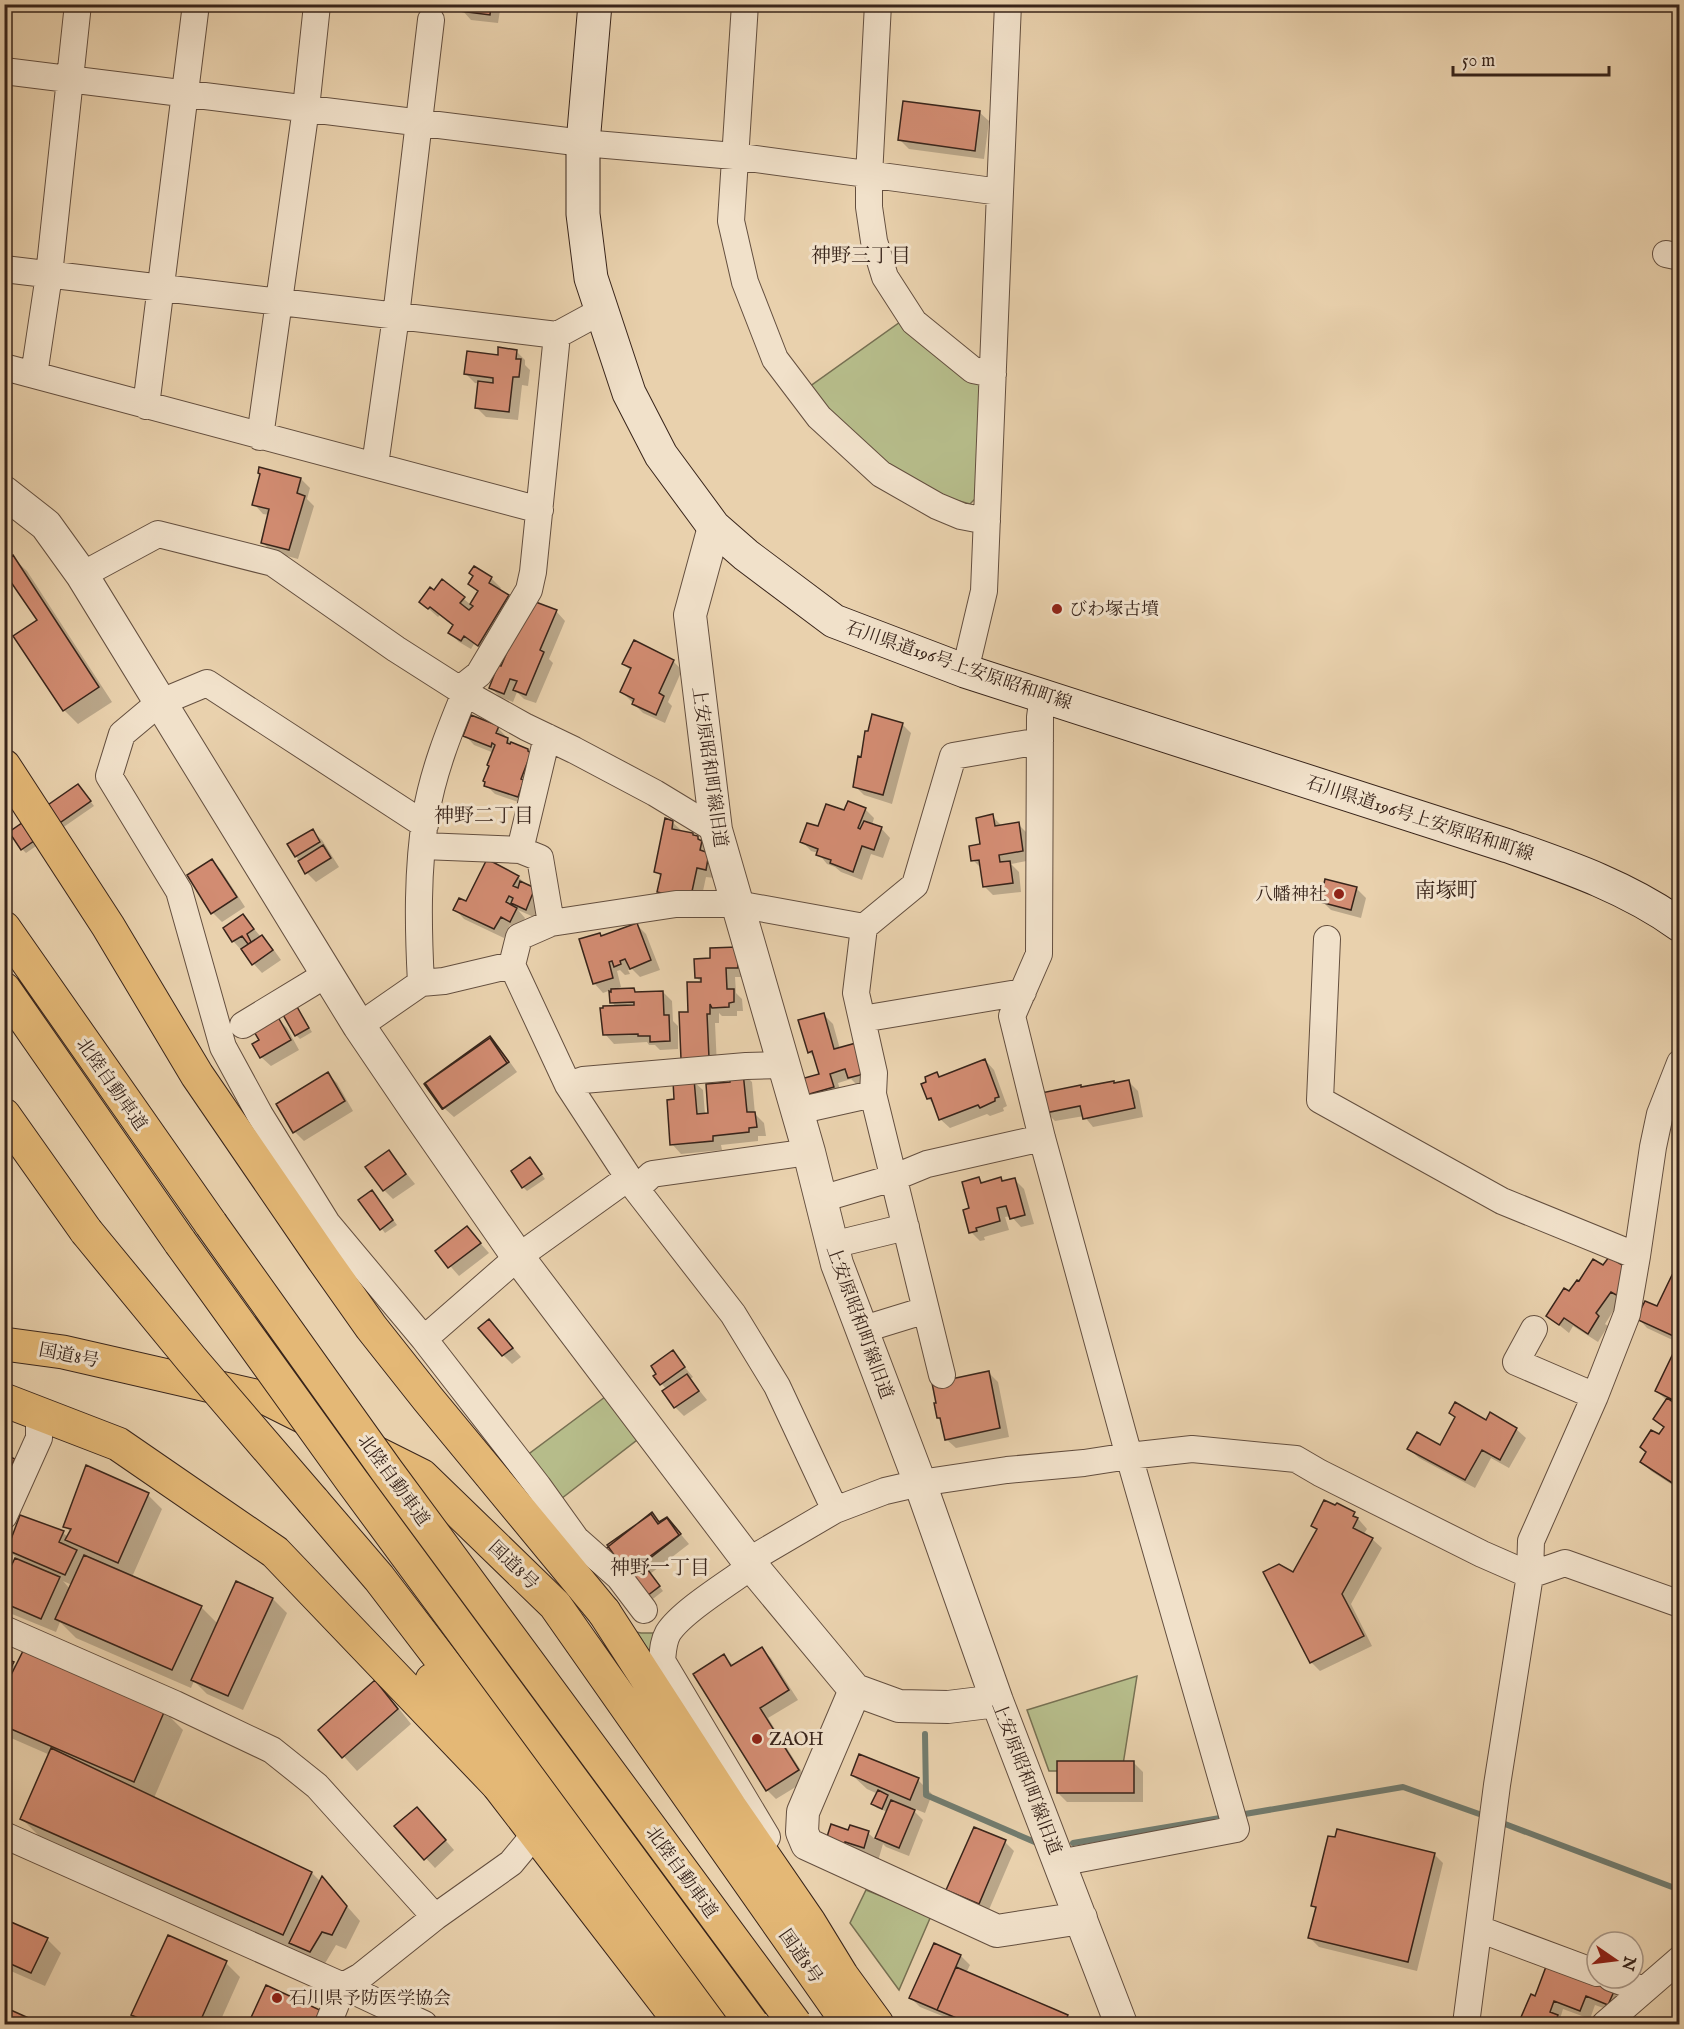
<svg xmlns="http://www.w3.org/2000/svg" width="1684" height="2029" font-family="'IM FELL English','Noto Serif JP',serif">
  <rect width="100%" height="100%" fill="#e9d1ad"/>
  <filter id="stains"><feTurbulence type="fractalNoise" baseFrequency=".00333" numOctaves="4"/><feColorMatrix values="0 0 0 0 .2 0 0 0 0 .09 0 0 0 0 .02 0 0 0 .5 -.17"/></filter>
  <radialGradient id="worn" r=".72"><stop offset=".6" stop-color="#630" stop-opacity="0"/><stop offset="1" stop-color="#630" stop-opacity=".3"/></radialGradient>
  <path fill="#b6bc8a" stroke="#777052" stroke-width="1.5" d="M903 320 980 384 978 496 970 504 948 498 896 472 838 423 809 387Z
    M605 1397 637 1440 557 1502 526 1456Z
    M631 1631 641 1633H659L654 1660Z
    M1137 1676 1122 1771H1049L1027 1710Z
    M866 1890 931 1916 899 1990 850 1923Z"/>
  <path fill="#0003" fill-rule="evenodd" d="M353 4H382V9Z
    M462 4H501L498 23 471 20 462 10Z
    M979 112 989 121 984 159 909 149 900 140Z
    M516 351 525 360V365L530 370 528 386 522 385 518 420 486 417 476 407 479 384 475 383 466 374 499 357Z
    M301 479 310 488 307 499 314 506 298 559 272 552 262 542 269 515 263 514 254 504Z
    M12 557 27 571 112 702 78 724 64 710 39 621Z
    M474 568 491 578 501 588 499 591 508 596 517 605 488 654 474 644 471 649 459 642 450 633 454 626 440 615 438 617 421 602 434 592 442 581 471 605 478 592 470 584 474 576Z
    M556 611 565 621 549 659 553 663 536 703 524 699 517 692 513 702 500 697 491 688 502 668Z
    M673 661 682 670 668 702 672 706 665 723 643 713 622 692 631 671 624 664Z
    M902 724 911 733 892 804 864 795 855 786 862 759Z
    M498 728 513 744 528 750 537 760 527 805 495 794 486 785 494 753 474 745 465 735Z
    M82 790 94 806 26 853 22 849Z
    M865 809 874 818 872 825 881 828 890 838 883 858 871 854 862 880 841 872 835 867 827 864 818 853 811 851 802 841 819 828 845 812Z
    M992 816 1002 826 1018 824 1027 833 1032 860 1011 864 1019 872 1021 892 993 895 984 886 982 869 973 860 981 845Z
    M672 822 682 831 698 838 711 851 715 878 706 877 700 905 668 901 659 892 662 878 656 871Z
    M312 831 322 840 339 867 316 882 307 873 296 856Z
    M212 861 221 870 245 907 222 922 213 913Z
    M518 877 543 898 536 918 518 910 525 918 519 930 510 925 504 938 464 919 455 909Z
    M1327 880 1357 889 1366 898 1361 918 1331 910 1322 901Z
    M243 916 261 937 271 946 281 960 262 973 234 942 225 928Z
    M637 925 646 934 660 970 640 977 632 969 628 970 630 974 625 975 620 970 617 971 621 987 612 990H634L637 993 663 992 672 1001 673 1021 678 1026V1049L660 1050 655 1045H649L647 1042 614 1044 605 1034 616 1007 612 1002 611 990 603 993 594 983 602 938Z
    M737 948 747 977H735L736 993 742 999 743 1011H737V1016H722L719 1013V1023H715L717 1067 692 1068 690 1013 702 983 696 977 712 960Z
    M296 1007 312 1032 300 1039 296 1035Z
    M823 1014 833 1024 840 1049 872 1083 859 1087 851 1079 838 1083 842 1096 816 1103 807 1094 821 1075 816 1059 809 1052Z
    M277 1018 287 1028 299 1050 271 1066 261 1057V1041Z
    M490 1038 499 1047 517 1072 454 1117 444 1108Z
    M985 1060 994 1070 1007 1106 1003 1108 1004 1111 990 1116 987 1114 950 1128 940 1119 935 1106 928 1098V1083L936 1074 940 1078Z
    M743 1073 752 1082 755 1114 764 1123 766 1136H758V1141L721 1145 722 1150 681 1154 672 1144 676 1100 693 1081 703 1090 705 1114H709L732 1083Z
    M328 1074 337 1083 353 1111 304 1141 295 1132Z
    M1129 1082 1138 1091 1143 1117 1093 1127 1084 1116 1055 1121 1046 1112 1082 1089Z
    M389 1152 415 1184 393 1199 384 1190Z
    M534 1164 545 1179 527 1191 523 1187Z
    M978 1178 983 1183 1000 1179 1004 1182 1014 1179 1024 1189 1034 1224 1021 1227 1011 1216 1005 1217 1009 1230 984 1237 985 1240 980 1241 971 1232V1209Z
    M376 1196 397 1225 385 1233 360 1200Z
    M467 1228 489 1253 459 1276 437 1251Z
    M1593 1261 1620 1300 1605 1324 1608 1326 1598 1342 1573 1326 1569 1333 1548 1316 1580 1284Z
    M1680 1281V1490L1651 1471 1642 1462 1665 1429 1655 1419 1667 1401 1657 1391 1679 1343 1647 1328 1638 1318 1657 1308Z
    M498 1330 521 1357 512 1364 503 1355Z
    M672 1352 693 1377 690 1379 707 1400 684 1416 675 1407 667 1390 655 1376Z
    M989 1373 998 1382 1009 1437 956 1448 946 1439 943 1422 938 1418Z
    M1450 1413 1487 1422 1490 1415 1516 1429 1526 1438 1509 1468 1491 1458 1475 1488 1419 1458 1409 1449 1440 1447 1456 1418Z
    M4 1456 14 1460 23 1469 4 1496Z
    M148 1495 162 1509 132 1577 201 1607 218 1624 236 1583 273 1599 287 1613 243 1710 207 1694 194 1681 191 1688 76 1638 60 1622 56 1632 12 1614 4 1606V1585L17 1558 8 1550 63 1533 68 1537 71 1532 65 1526ZM63 1581 72 1585 70 1589Z
    M1337 1504 1354 1514 1367 1529 1363 1535 1372 1539 1382 1548 1351 1604 1372 1646 1320 1671 1311 1662 1294 1574 1317 1530 1313 1526Z
    M651 1514 660 1523 667 1518 689 1544 650 1574 663 1591 649 1602 627 1576Z
    M762 1649 771 1658 798 1700 768 1718 807 1780 776 1799 767 1790 724 1656 734 1666Z
    M4 1659 17 1667 164 1711 183 1730 154 1798 312 1873 321 1882 323 1879 360 1921 346 1949 336 1945 324 1965 305 1957 299 1951 41 1838 22 1819 50 1755 11 1738 4 1732Z
    M374 1682 389 1696 411 1724 357 1771 320 1730Z
    M1134 1763 1143 1772V1802H1067L1058 1793Z
    M852 1775 918 1780 932 1794 925 1813 910 1807 923 1820 909 1856 886 1847 883 1844 878 1861 828 1839 849 1832 868 1833 876 1840 888 1812 877 1808 873 1804 878 1794 867 1789Z
    M426 1818 454 1850 435 1868 396 1826Z
    M1005 1842 1014 1851 988 1912 957 1899 948 1890Z
    M1434 1854 1443 1863 1417 1971 1319 1947 1310 1938 1317 1910 1312 1905Z
    M4 1921 47 1939 61 1953 45 1986 4 1968Z
    M935 1945 961 1956 970 1965 966 1973 1067 2017 1075 2024H962L920 2007 911 1998Z
    M226 1963 240 1977 219 2024H143L133 2014Z
    M266 1987 334 2024H250Z
    M1614 1990 1623 1999 1618 2013 1595 2005 1590 2019 1563 2009 1560 2019 1566 2024H1520L1531 1996 1536 1998Z"/>
  <g fill="none" stroke-linecap="round" stroke-linejoin="round">
    <path stroke="#727c6f" stroke-width="6" d="M925 1734 926 1795 1037 1843
      M1239 1815 1403 1787 1482 1815
      M1505 1824 1680 1890
      M1073 1843 1226 1817"/>
  </g>
  <path fill="#d28c72" stroke="#38241a" stroke-width="1.5" d="M461 4H491L490 15 460 11Z
    M903 101 980 111 975 151 898 140Z
    M498 347 517 350 516 359H521L519 377H513L509 412 475 408 478 381 493 383V378L464 374 467 351 498 355Z
    M259 467 301 478 297 493 305 496 289 550 261 543 269 509 252 505 260 474 258 473Z
    M13 555 99 687 63 711 13 636 37 620 4 572V560Z
    M474 566 492 577 489 583 509 595 478 646 464 636 461 641 448 633 453 625 430 607 428 609 419 602 430 587 434 590 442 579 465 597 460 603 469 610 473 606 470 604 478 591 468 584 473 576 469 573Z
    M533 601 557 610 540 650 544 652 526 695 513 690 517 681 510 679 504 694 489 688 498 665 501 666 523 615Z
    M634 640 674 660 659 693 664 696 656 715 632 704 634 699 620 692 631 668 622 664Z
    M872 714 903 723 883 795 853 787 858 756 861 757 865 731H868Z
    M471 715 499 726 496 733 508 738 507 743 510 744 511 742 528 749V751L531 753 521 779 524 780 518 797 484 786 485 782 483 781 489 766 487 765 495 745 492 743 491 747 463 736Z
    M78 784 91 801 21 850 9 832Z
    M848 801 866 808 858 828 860 829 864 821 882 827 874 850 862 846 853 872 830 863 831 860 816 855 818 849 800 842 807 823 818 826 826 804 844 810Z
    M993 814 995 826 1019 822 1023 851 999 855 1000 862 1010 861 1013 883 983 887 979 860 971 861 969 846 980 844 976 818Z
    M665 818 673 821 672 829 693 833V835L698 836V839L702 841 700 850 709 853 706 870 697 868 691 896 682 898 657 892 661 874 654 872Z
    M313 829 320 842 295 857 287 844Z
    M323 845 331 858 305 874 298 861Z
    M212 859 237 897 211 914 187 875Z
    M487 859 519 876 513 886 518 888 520 881 535 888 526 910 511 903 513 898 509 896 506 902 517 908 510 922 501 917 494 929 453 910 459 898 466 901Z
    M1325 879 1357 887 1351 910 1320 902Z
    M243 914 254 929 247 934 251 942 248 944 242 936 232 942 223 928Z
    M637 923 651 960 630 969 625 959 620 961 621 964 614 967 612 961 609 962 613 978 593 984 579 939 600 933 601 936Z
    M262 935 273 950 252 965 241 949Z
    M737 947 738 968H726L727 989H734V1002L729 1003V1007L712 1008 710 1004V1014H707L709 1058 681 1059 679 1012H688L687 982H701V978H695L694 959 710 958V948Z
    M634 988 635 992 663 991 664 1015H669L670 1041 650 1042V1036H638V1034L603 1035 600 1008H603V1006L634 1005V1002L610 1003 609 991 611 992V989Z
    M296 1005 309 1028 295 1036 282 1013Z
    M824 1013 834 1049 856 1043 864 1074 848 1078 845 1069 830 1074 834 1087 806 1095 801 1079 819 1074 812 1051 808 1053 798 1020Z
    M278 1017 291 1040 260 1058 252 1044 259 1040 253 1030Z
    M490 1036 509 1062 443 1109 425 1083Z
    M490 1038 507 1063 442 1109 424 1084Z
    M985 1059 999 1097 995 1098V1101L980 1108 978 1105 939 1120 931 1098 927 1099 921 1084 926 1082 925 1077 937 1072 939 1077Z
    M328 1072 345 1101 293 1133 276 1104Z
    M743 1072 747 1112H755L757 1127 749 1128V1132L713 1136V1141L670 1145 667 1100 674 1099 673 1081 694 1079 697 1114 708 1113 706 1084 730 1082V1073Z
    M743 1072 747 1112H755L757 1127 749 1128V1132L713 1136V1141L670 1145 667 1100 674 1099 673 1081 694 1079 697 1114 708 1113 706 1084 730 1082V1073Z
    M1129 1080 1135 1108 1083 1119 1080 1106 1045 1113 1041 1093 1081 1085V1087L1114 1081V1083Z
    M389 1150 406 1174 383 1191 365 1167Z
    M530 1157 542 1174 522 1188 511 1171Z
    M979 1177 981 1183 1001 1177 1002 1181 1015 1178 1025 1215 1010 1219 1006 1206 997 1208 1000 1221 976 1228 977 1231 969 1233 963 1210 969 1208 962 1182Z
    M372 1190 393 1220 380 1230 358 1200Z
    M467 1226 481 1243 448 1268 435 1251Z
    M1609 1257 1629 1269 1618 1296 1611 1292 1596 1313 1599 1316 1588 1334 1564 1318 1559 1325 1546 1316 1564 1288 1569 1291 1577 1280 1579 1281 1593 1259 1603 1265Z
    M1672 1275 1680 1279V1339L1636 1319 1645 1301 1657 1306Z
    M1672 1275 1680 1279V1339L1636 1319 1645 1301 1657 1306Z
    M489 1319 513 1348 502 1356 478 1328Z
    M1680 1339V1397L1677 1402 1655 1391Z
    M1680 1339V1397L1677 1402 1655 1391Z
    M673 1350 685 1367 660 1385 653 1376 656 1374 651 1366Z
    M989 1371 1000 1428 945 1440 940 1418H937L934 1403H936L932 1383Z
    M687 1374 699 1391 674 1408 662 1391Z
    M1667 1398 1677 1405 1680 1401V1488L1640 1462 1646 1452 1640 1447 1651 1430 1659 1434 1664 1427 1653 1419Z
    M1455 1402 1486 1420 1490 1412 1517 1428 1500 1460 1482 1450 1465 1480 1407 1449 1417 1432 1440 1445 1455 1417 1449 1413Z
    M4 1454 15 1459 4 1480Z
    M86 1465 149 1493 118 1563 65 1540 71 1529 63 1527Z
    M1324 1500 1335 1505 1337 1503 1355 1512 1353 1516 1358 1518 1353 1528 1373 1538 1342 1594 1364 1636 1310 1663 1263 1572 1279 1564 1293 1572 1317 1529 1311 1526Z
    M652 1512 659 1522 667 1517 681 1534 626 1577 604 1550Z
    M651 1514 658 1524 667 1518 679 1535 627 1573 607 1545Z
    M20 1515 64 1531 59 1542 77 1550 65 1575 7 1550Z
    M84 1555 202 1606 172 1670 55 1619Z
    M15 1558 60 1577 41 1619 4 1603V1581Z
    M645 1566 660 1586 643 1599 629 1579Z
    M236 1581 273 1598 228 1696 191 1680Z
    M25 1647 165 1710 134 1782 4 1726V1689Z
    M762 1647 789 1690 760 1708 799 1770 766 1791 693 1674 724 1654 731 1666Z
    M4 1658 14 1662 4 1681Z
    M375 1680 398 1709 342 1758 318 1730Z
    M51 1748 312 1872 283 1935 20 1819Z
    M859 1754 919 1778 910 1800 851 1775Z
    M1057 1761H1134V1793H1057Z
    M878 1790 888 1795 882 1809 871 1804Z
    M891 1800 915 1810 899 1848 875 1838Z
    M417 1807 446 1840 424 1860 394 1826Z
    M831 1824 848 1830 850 1825 869 1831 864 1848 845 1842 843 1845 826 1840Z
    M974 1827 1006 1840 979 1904 946 1890Z
    M1337 1829 1435 1853 1408 1962 1308 1938 1316 1907 1311 1906 1328 1836 1335 1837Z
    M322 1876 347 1906 332 1935 322 1932 310 1952 289 1943Z
    M4 1919 48 1938 31 1973 4 1961Z
    M168 1935 227 1961 199 2024H153L131 2015Z
    M934 1943 961 1955 937 2010 909 1998Z
    M1547 1964 1615 1989 1608 2005 1586 1996 1580 2011 1554 2001 1550 2012 1558 2015 1555 2023 1518 2024 1531 1994 1535 1996Z
    M956 1967 1068 2015 1064 2024H971L937 2010Z
    M266 1985 322 2011 316 2024H248Z
    M4 2007 42 2024H4Z"/>
  <g fill="none" stroke-linecap="round" stroke-linejoin="round">
    <defs>
      <path id="minor" d="M745 4 731 221 745 282 775 359 819 417 881 474 937 506 961 516 987 521
        M878 4 869 176V207L874 241 885 277 914 322 973 370 993 374
        M4 71 583 143 734 156 1000 192 1008 4
        M1666 254 1680 257
        M4 269 557 335 603 310
        M4 367 540 510
        M34 375 49 275 78 4
        M146 406 196 4
        M260 437 306 108 317 5
        M375 465 396 316 431 20
        M82 575 158 534 273 563 396 649 465 693 526 727 574 750 655 793 716 830
        M965 671 984 591 1000 192
        M460 689 479 674 529 590 533 572 557 335
        M1043 696 1040 717 1039 954 1012 1016 1042 1138 1129 1456 1236 1829 1059 1863
        M547 737 520 850 540 858 551 923
        M423 846 520 850
        M1327 939 1320 1100 1502 1201 1637 1256 1653 1147 1660 1114 1680 1063
        M512 965 519 937 551 923 676 904H737L864 927
        M421 983C418 927 417 870 426 814 433 772 449 732 465 693
        M862 1019 1023 992
        M243 1025 327 974
        M359 1026 421 983 444 981 512 965 568 1085 636 1189 733 1314 777 1386 835 1510
        M568 1085 583 1080 746 1066 784 1065
        M797 1111 873 1094
        M628 1178 518 1257 424 1339 538 1486 576 1539 619 1577 644 1610
        M636 1189 652 1174 809 1152
        M821 1199 893 1178 927 1164 1042 1138
        M832 1245 906 1227
        M1534 1329 1516 1362 1595 1396
        M861 1330 926 1310
        M424 1339 327 1223 260 1115 223 1047 179 891 109 776 122 734 159 703 207 683 425 825
        M942 1375 873 1094 874 1073 856 993 864 927 915 885 953 756 1040 741
        M4 1516 39 1438V1412
        M748 1561 835 1510 885 1491 920 1483 1007 1470 1084 1463 1129 1456 1192 1449 1296 1459 1320 1473 1482 1554 1530 1575 1565 1563 1680 1604
        M752 1566C730 1582 681 1612 668 1633 663 1642 663 1651 662 1661L767 1837
        M4 1629 175 1704 272 1750 317 1786 435 1917
        M4 1835 343 1986 424 2024
        M1479 1929 1597 1973
        M1611 1978 1644 1990
        M328 2024 343 1986 361 1976 435 1917 511 1863 535 1834
        M1466 2024 1497 1785 1530 1575 1531 1541 1595 1396 1627 1314 1637 1256
        M1605 2024 1680 1959"/>
      <path id="tertiary" d="M4 492 46 525 82 575 359 1026 418 1113 518 1257 752 1566 855 1690 803 1812 802 1832 807 1844 997 1931 1081 1918
        M714 527 690 615 716 830 809 1152 837 1264 920 1483 997 1701 1121 2024
        M855 1690 899 1706 948 1707 997 1701"/>
      <path id="secondary" d="M595 4 583 143V214L591 278 629 393 661 455 714 527 746 555 834 621 965 671 1508 846C1568 867 1627 887 1680 925"/>
      <path id="trunk" d="M4 1344 63 1352 268 1399 422 1476 555 1605 849 2024
        M4 1400 118 1444 275 1552 498 1785 682 2024
        M604 1612 730 1807 809 1922 842 1976 877 2024"/>
      <path id="motorway" d="M4 766 108 926 197 1075 323 1259 371 1327 428 1399 604 1612
        M4 928 211 1224
        M4 989 180 1242
        M4 1115 86 1231
        M313 1501 379 1578 563 1819 711 2024
        M432 1680 498 1785"/>
    </defs>
    <use href="#minor" stroke="#644f3f" stroke-width="28"/>
    <use href="#tertiary" stroke="#644f3f" stroke-width="34"/>
    <use href="#secondary" stroke="#38241a" stroke-width="35"/>
    <use href="#trunk" stroke="#38241a" stroke-width="35"/>
    <use href="#motorway" stroke="#38241a" stroke-width="35"/>
    <use href="#minor" stroke="#f1e1ca" stroke-width="26"/>
    <use href="#tertiary" stroke="#f1e1ca" stroke-width="32"/>
    <use href="#secondary" stroke="#f1e1ca" stroke-width="33"/>
    <use href="#trunk" stroke="#e4b876" stroke-width="33"/>
    <use href="#motorway" stroke="#e4b876" stroke-width="33"/>
    <defs>
      <path id="motorway-bridge" d="M211 1224 387 1471 795 2024
        M86 1231 192 1360 313 1501
        M180 1242 352 1481 752 2024"/>
    </defs>
    <use href="#motorway-bridge" stroke="#38241a" stroke-width="35" stroke-linecap="butt"/>
    <use href="#motorway-bridge" stroke="#e4b876" stroke-width="33"/>
  </g>
  <g fill="#8f2418" stroke="#f1e1ca" stroke-width="2">
    <circle cx="1057" cy="609" r="6"/>
    <circle cx="1339" cy="894" r="6"/>
    <circle cx="757" cy="1739" r="6"/>
    <circle cx="277" cy="1998" r="6"/>
  </g>
  <g text-anchor="middle" stroke-width="6" stroke-linejoin="round" paint-order="stroke">
    <g font-size="18" fill="#38241a" stroke="#f1e1ca" text-anchor="start">
      <text x="1069" y="615">びわ塚古墳</text>
      <text x="1327" y="900" text-anchor="end">八幡神社</text>
      <text x="769" y="1745">ZAOH</text>
      <text x="289" y="2004">石川県予防医学協会</text>
    </g>
    <g font-size="18" fill="#38241a" stroke="#f1e1ca">
      <text transform="translate(959 665) rotate(19)" y="6">石川県道196号上安原昭和町線</text>
      <text transform="translate(710 767) rotate(82)" y="6">上安原昭和町線旧道</text>
      <text transform="translate(1420 818) rotate(18)" y="6">石川県道196号上安原昭和町線</text>
      <text transform="translate(112 1084) rotate(55)" y="6">北陸自動車道</text>
      <text transform="translate(860 1322) rotate(70)" y="6">上安原昭和町線旧道</text>
      <text transform="translate(69 1355) rotate(11)" y="6">国道8号</text>
      <text transform="translate(394 1480) rotate(54)" y="6">北陸自動車道</text>
      <text transform="translate(514 1565) rotate(44)" y="6">国道8号</text>
      <text transform="translate(1027 1778) rotate(69)" y="6">上安原昭和町線旧道</text>
      <text transform="translate(682 1872) rotate(54)" y="6">北陸自動車道</text>
      <text transform="translate(801 1956) rotate(55)" y="6">国道8号</text>
    </g>
    <g font-size="20" fill="#38241a" stroke="#f1e1ca">
      <text x="861" y="262">神野三丁目</text>
      <text x="484" y="822">神野二丁目</text>
      <text x="660" y="1574">神野一丁目</text>
    </g>
    <g font-size="21" fill="#38241a" stroke="#f1e1ca">
      <text x="1446" y="897">南塚町</text>
    </g>
  </g>
  <rect width="1684" height="2029" fill="none" stroke="#e9d1ad" stroke-width="24"/>
  <rect x="6" y="6" width="1672" height="2017" fill="none" stroke="#38241a" stroke-width="3"/>
  <rect x="12" y="12" width="1660" height="2005" fill="none" stroke="#38241a" stroke-width="1.5"/>
  <g transform="translate(1615 1960) rotate(104)"><circle r="28" fill="#f1e1ca" stroke="#a79584" stroke-width="1.5"/>
  <path d="M0-4.5L10 22L0 15L-10 22Z" fill="#8f2418"/>
  <text y="-9" font-size="16" font-weight="bold" text-anchor="middle" fill="#38241a">N</text>
  </g>
  <path d="M1453 66v9h156v-9" fill="none" stroke="#38241a" stroke-width="3"/>
  <text x="1462" y="66" font-size="18" fill="#38241a" stroke="#f1e1ca" stroke-width="4.5" paint-order="stroke">50 m</text>
  <rect width="100%" height="100%" filter="url(#stains)"/>
  <rect width="100%" height="100%" fill="url(#worn)"/>
</svg>
